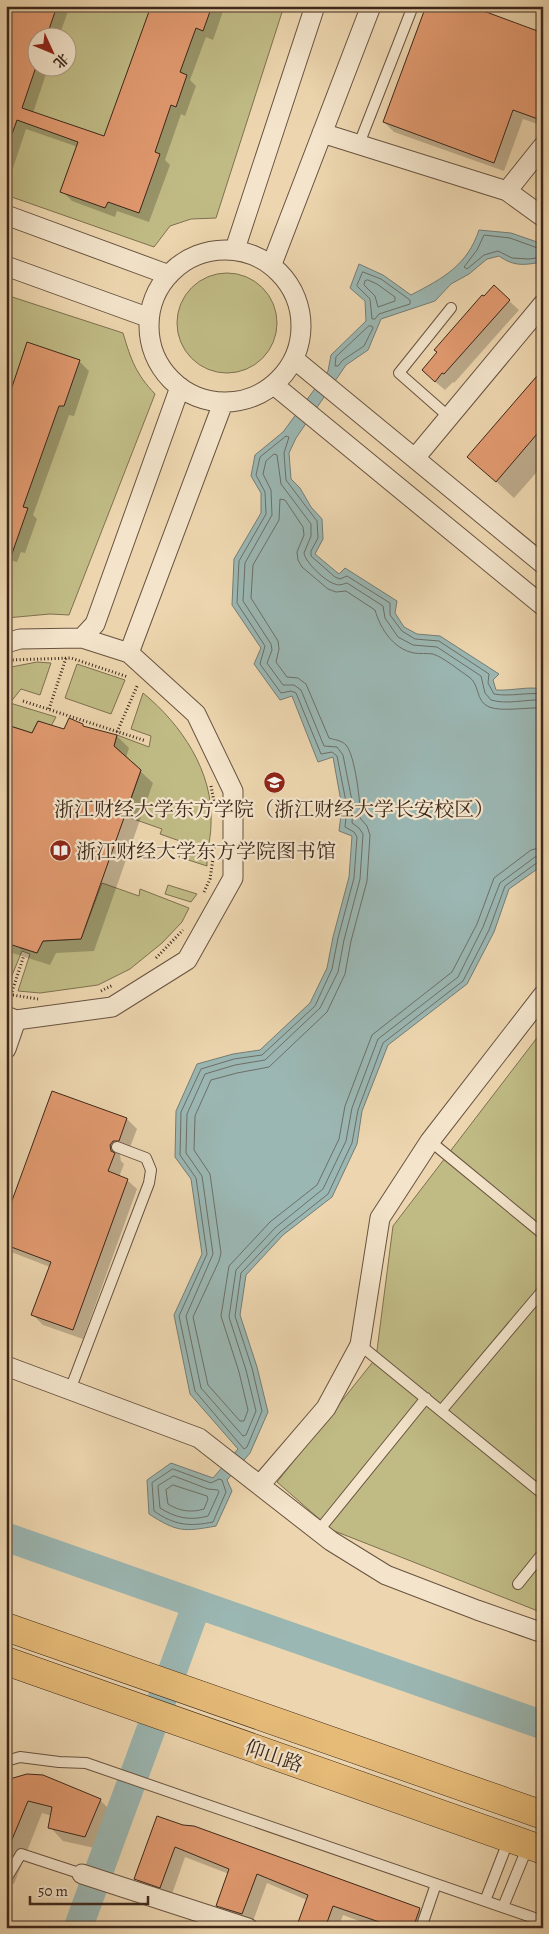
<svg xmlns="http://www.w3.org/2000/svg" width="549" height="1934" font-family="Alegreya,'Noto Serif SC',serif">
  <rect width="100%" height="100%" fill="#edd6af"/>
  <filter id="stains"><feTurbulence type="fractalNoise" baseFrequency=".004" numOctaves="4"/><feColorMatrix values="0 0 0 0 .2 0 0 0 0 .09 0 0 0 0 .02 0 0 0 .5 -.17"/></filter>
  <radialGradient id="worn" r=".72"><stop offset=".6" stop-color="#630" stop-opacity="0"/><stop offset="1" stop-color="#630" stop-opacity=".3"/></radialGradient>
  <path fill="#c0bb85" stroke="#7e7150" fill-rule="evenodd" d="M6 6H284L216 218 191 219 170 226 154 247 6 195ZM38 38H68V68H38Z
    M177 323a50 50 0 1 1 100 0a50 50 0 1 1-100 0Z
    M6 295 123 333C131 360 136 374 155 394L69 615 50 614 6 618Z
    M37 662 51 663 40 695 21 689 10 703 56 717 51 726 38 721 32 733 10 726 6 734V668Z
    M77 664 125 680 111 714 65 698Z
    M143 693C181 724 214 772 211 824 211 833 209 842 208 851L160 834 162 829 125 816 141 770 114 746 117 735 149 747 151 736 131 729Z
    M182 848 207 857V866L179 857Z
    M102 883 139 896 140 889 189 908 182 922 162 943 130 969 98 985 40 993 18 991 30 954 22 951 6 990V943L23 939 20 948 37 953 43 941 81 939Z
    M168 885 197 894 191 902 165 894Z
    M543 1030V1613L332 1530 277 1482 376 1358 393 1226Z"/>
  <path fill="#9bb7b3" stroke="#757d76" d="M479 230 511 233 540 243 542 262C524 265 515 267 499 256L487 259 469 274 451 284 435 301 381 319 368 350 346 365 296 438 289 453 291 479 300 488 311 507 322 519 323 539 315 554 339 574 345 568 397 601 395 613 404 627 417 634 440 636 499 674 493 680 496 690C512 691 528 686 543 689V865L509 889 494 932 467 984 388 1045 362 1111 357 1144 332 1197 283 1235 246 1275 240 1315 257 1367 268 1412 250 1453 227 1480 232 1491 216 1526C183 1532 177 1532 149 1514L147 1480 171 1463 213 1478 238 1449 190 1394 174 1315 202 1254 191 1179 175 1157 176 1111 197 1064 233 1054 260 1050 310 1003 327 968 333 937 349 877 352 836 339 831 342 807 333 757 318 762 292 696 280 700 254 664 261 648 232 605 234 559 261 513V493L251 476 255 455 283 432 328 371 331 355 366 321 365 301 350 288 359 264 383 275 411 295C443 278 467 266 479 230Z"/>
  <path fill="#0003" d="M6 6H70L59 36 61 38H38V68H48L33 113 105 138 153 6H225L213 40 206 37 190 80 196 86 185 116 181 114 165 160 170 165 149 222 117 211 115 217 72 201 62 191 78 147 26 129 13 168 6 166Z
    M543 34V126L523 119 504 171 394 132 384 122Z
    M509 301 519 310 454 383 453 382 445 390 433 380Z
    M79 361 89 371 74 416 69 415 33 515 37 519 25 553 21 552 17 562 6 559V407Z
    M543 370V465L514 498 469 457Z
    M83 725 85 728 117 736 129 748 126 758 153 783 94 951 56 953 50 965 6 951V737L64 731Z
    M53 1092 127 1119 137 1129 129 1150 123 1151 120 1155 121 1161 124 1164 119 1177 127 1180 137 1189 83 1339 43 1325 33 1315 50 1267 6 1250V1220Z
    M6 1781 100 1800 113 1813 99 1849 63 1841 50 1827 52 1816 42 1813 14 1884 6 1881Z
    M158 1818 419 1909 430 1919 427 1928H378L343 1915 338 1928H297L307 1900 267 1883 252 1924 228 1916 217 1905 229 1874 185 1857 171 1897 146 1889 136 1879Z"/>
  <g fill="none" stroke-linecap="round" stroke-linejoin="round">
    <path stroke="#6c6f67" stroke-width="1" d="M543 250 510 238 484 235 477 250 464 267 467 269 484 255 498 251 512 258 529 259 543 257
      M363 272 381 279 410 300V304L379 314 375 319H372L370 299 357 286Z
      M368 280 377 284 395 297V301L378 307 375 296 364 285 365 281Z
      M369 326H372L373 328 364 346 343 360 338 366H335L336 357Z
      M543 694C527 692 510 697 494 694L488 683 489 674 439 641 415 639 402 631 390 615V603L347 576 340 579 335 577 311 556V551L318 538 317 521 286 480 284 453 289 437 286 436 260 457 256 475 265 492 266 514 239 561 237 603 265 646 260 664 281 693 291 691 296 693 321 754 332 752 337 756 347 807 345 827 354 832 357 837 354 878 338 938 332 969 315 1006 262 1055 234 1059 201 1069 181 1112 180 1155 196 1178 207 1254 179 1316 195 1391 244 1449 247 1447 262 1411 252 1368 235 1316 241 1273 280 1232 328 1194 352 1143 358 1110 383 1043 463 981 489 930 505 886 538 862 543 861
      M543 700C526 699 507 705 491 700L485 693 481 676 437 647 413 645 398 637 385 618 383 606 347 583C343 584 339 586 335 584 326 582 305 562 304 553L311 536V524L281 484 277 455 274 454 266 461 263 474 271 490 272 515 245 563 243 601 271 644 272 650 267 663 283 685H294L301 690 324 746 337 747 343 755 353 806 352 823 359 828 363 834 360 879 344 940 338 972 320 1008 265 1060 235 1065 205 1074 187 1114 186 1153 202 1176 213 1254 186 1316 201 1388 243 1436 246 1435 256 1411 246 1370 229 1317 236 1270 275 1228 323 1189 346 1141 352 1108 378 1039 458 977 483 927 500 883 535 857 543 855
      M543 708C528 707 502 712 489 707 475 701 480 684 469 677 460 671 443 657 433 654 427 653 420 654 414 653 393 649 380 628 375 610L346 591 336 592 328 589 302 567 298 560 297 552 304 535 303 527 285 500 280 499 279 520 253 565 251 598 278 641 279 649 276 662 287 677 298 678 306 684 329 738C335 740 341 740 346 745 355 755 361 804 360 818L367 826 370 835 367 881 351 941 345 974 327 1012 269 1067 237 1073 211 1080 195 1116 194 1150 210 1174 221 1253 219 1261 193 1317 208 1385 240 1421H244L248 1410 239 1372 221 1316 229 1266 270 1222 317 1185 339 1139 345 1106 372 1035 452 972 477 924 494 878 531 850 543 847
      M173 1469 211 1483 219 1479 222 1480 226 1492 213 1522C189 1527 174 1525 154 1511L152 1483Z
      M174 1476 208 1489 218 1490 219 1492 208 1516C190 1521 176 1518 160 1508L158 1486Z
      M173 1485 207 1496 208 1499 204 1509C191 1513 179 1511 168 1504L166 1490Z"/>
    <path stroke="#9bb7b3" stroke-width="29" d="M6 1537 543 1725
      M78 1928 197 1604"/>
  </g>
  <path fill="#e29a70" stroke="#3c271b" d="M6 6H57L46 38H38V61L22 108 104 136 151 6H212L203 31 196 28 180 72 187 75 176 107 171 105 155 152 160 154 139 213 108 202 105 208 60 192 78 142 17 120 8 145 6 144Z
    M426 6H470L543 33V106L538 119 513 110 494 163 383 122Z
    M494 285 510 300 444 374 442 373 435 382 422 370 437 352 434 350 482 295 484 296Z
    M27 342 80 360 64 406H59L23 507 28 508 8 565 6 564V388L11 390Z
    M543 369V427L496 482 467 457Z
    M69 718 83 724V726L117 735 114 746 141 770 81 939 43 941 37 953 6 943V734L10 726 32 733 38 721 64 729Z
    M52 1091 127 1118 119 1141H113L110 1145 111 1151 115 1153 108 1171 128 1179 73 1330 31 1315 51 1262 6 1245V1217Z
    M27 1774 43 1775 101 1799 85 1837 48 1828 52 1807 28 1801 6 1854V1780Z
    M157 1816 183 1825 194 1826 420 1908 413 1928H384L385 1924 333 1906 325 1928H296L308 1895 257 1874 242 1914 216 1906 229 1869 175 1847 160 1888 134 1879Z"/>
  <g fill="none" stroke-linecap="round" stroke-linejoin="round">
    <defs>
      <path id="lane" d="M359 144 413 6
        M449 417 399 373 451 308
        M430 1141 543 1234
        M360 1345 543 1494
        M70 1390 149 1183 151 1170 146 1158 117 1147
        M441 1411 543 1290
        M324 1524 426 1398
        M518 1584 543 1553
        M6 1761 20 1757 59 1762 86 1763 543 1921
        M6 1879 21 1854 82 1874
        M485 1901 509 1839
        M503 1907 528 1846
        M421 1928 436 1884"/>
      <path id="street" d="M322 133 507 191 543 217
        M507 191 543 146
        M6 215 169 275
        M235 249 315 6
        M149 326a76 76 0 1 1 152 0a76 76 0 1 1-152 0Z
        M272 264 371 6
        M6 266 147 317
        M294 359 543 564
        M274 385 543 606
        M415 458 543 304
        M82 638 95 624 180 387
        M6 643 20 639 82 638 129 653 196 714 233 791V878L187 960 112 1007 16 1020 6 1016
        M129 653 223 403
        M6 1049 16 1020
        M6 1366 199 1438 331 1541 386 1575 477 1610 543 1633
        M260 1485 326 1408 360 1345 380 1218 430 1141 543 995
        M82 1874 248 1928"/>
      <path id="primary" d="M6 1627 543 1815
        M6 1661 543 1850"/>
    </defs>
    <use href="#lane" stroke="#685340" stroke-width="12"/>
    <use href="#street" stroke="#685340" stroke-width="21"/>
    <use href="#primary" stroke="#3c271b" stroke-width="29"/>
    <path stroke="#3c271b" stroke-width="3" stroke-dasharray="1 2.5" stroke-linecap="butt" d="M6 662 11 660 71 658 128 677
      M23 701 146 741
      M49 709 66 658
      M117 732 138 684
      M211 786 215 807
      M204 892 210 879 215 845
      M156 958 183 930
      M101 991 113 985
      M6 994 38 999
      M11 995 24 955"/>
    <use href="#lane" stroke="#f3e4cb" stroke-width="10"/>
    <use href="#street" stroke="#f3e4cb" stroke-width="19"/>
    <use href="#primary" stroke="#e6bb78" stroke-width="28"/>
  </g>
  <defs>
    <symbol id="university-disc" viewBox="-11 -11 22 22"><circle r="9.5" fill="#8f2418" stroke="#f3e4cb"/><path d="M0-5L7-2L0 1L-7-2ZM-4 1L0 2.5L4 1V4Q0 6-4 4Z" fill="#fff"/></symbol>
    <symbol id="library-disc" viewBox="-11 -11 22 22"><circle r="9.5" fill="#8f2418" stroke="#f3e4cb"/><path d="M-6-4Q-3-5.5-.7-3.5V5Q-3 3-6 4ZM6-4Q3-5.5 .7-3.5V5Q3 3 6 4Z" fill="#fff"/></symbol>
  </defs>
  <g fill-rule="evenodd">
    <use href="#university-disc" x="262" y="770" width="25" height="25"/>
    <use href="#library-disc" x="48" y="838" width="25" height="25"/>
  </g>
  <g text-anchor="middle" stroke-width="4.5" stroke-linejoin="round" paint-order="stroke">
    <g font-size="20" fill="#3c271b" stroke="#f3e4cb">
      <text x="274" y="816">浙江财经大学东方学院（浙江财经大学长安校区）</text>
      <text x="76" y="858" text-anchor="start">浙江财经大学东方学院图书馆</text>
    </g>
    <g font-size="20" fill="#3c271b" stroke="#f3e4cb">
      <text transform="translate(274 1756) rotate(19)" y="7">仰山路</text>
    </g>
  </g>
  <rect width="549" height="1934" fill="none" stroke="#edd6af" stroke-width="25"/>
  <rect x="8" y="8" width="534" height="1919" fill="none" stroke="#3c271b" stroke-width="2.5"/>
  <rect x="12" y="12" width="524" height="1909" fill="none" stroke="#3c271b"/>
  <g transform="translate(52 52) rotate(134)"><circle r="24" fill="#f3e4cb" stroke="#aa9885"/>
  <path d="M0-4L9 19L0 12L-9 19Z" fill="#8f2418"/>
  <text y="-8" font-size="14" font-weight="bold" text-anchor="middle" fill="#3c271b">北</text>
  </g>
  <path d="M30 1896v8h118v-8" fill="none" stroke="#3c271b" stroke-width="2.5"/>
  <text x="38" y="1896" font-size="15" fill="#3c271b" stroke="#f3e4cb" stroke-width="4" paint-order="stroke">50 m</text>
  <rect width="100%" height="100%" filter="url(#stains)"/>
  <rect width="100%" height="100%" fill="url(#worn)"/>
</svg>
